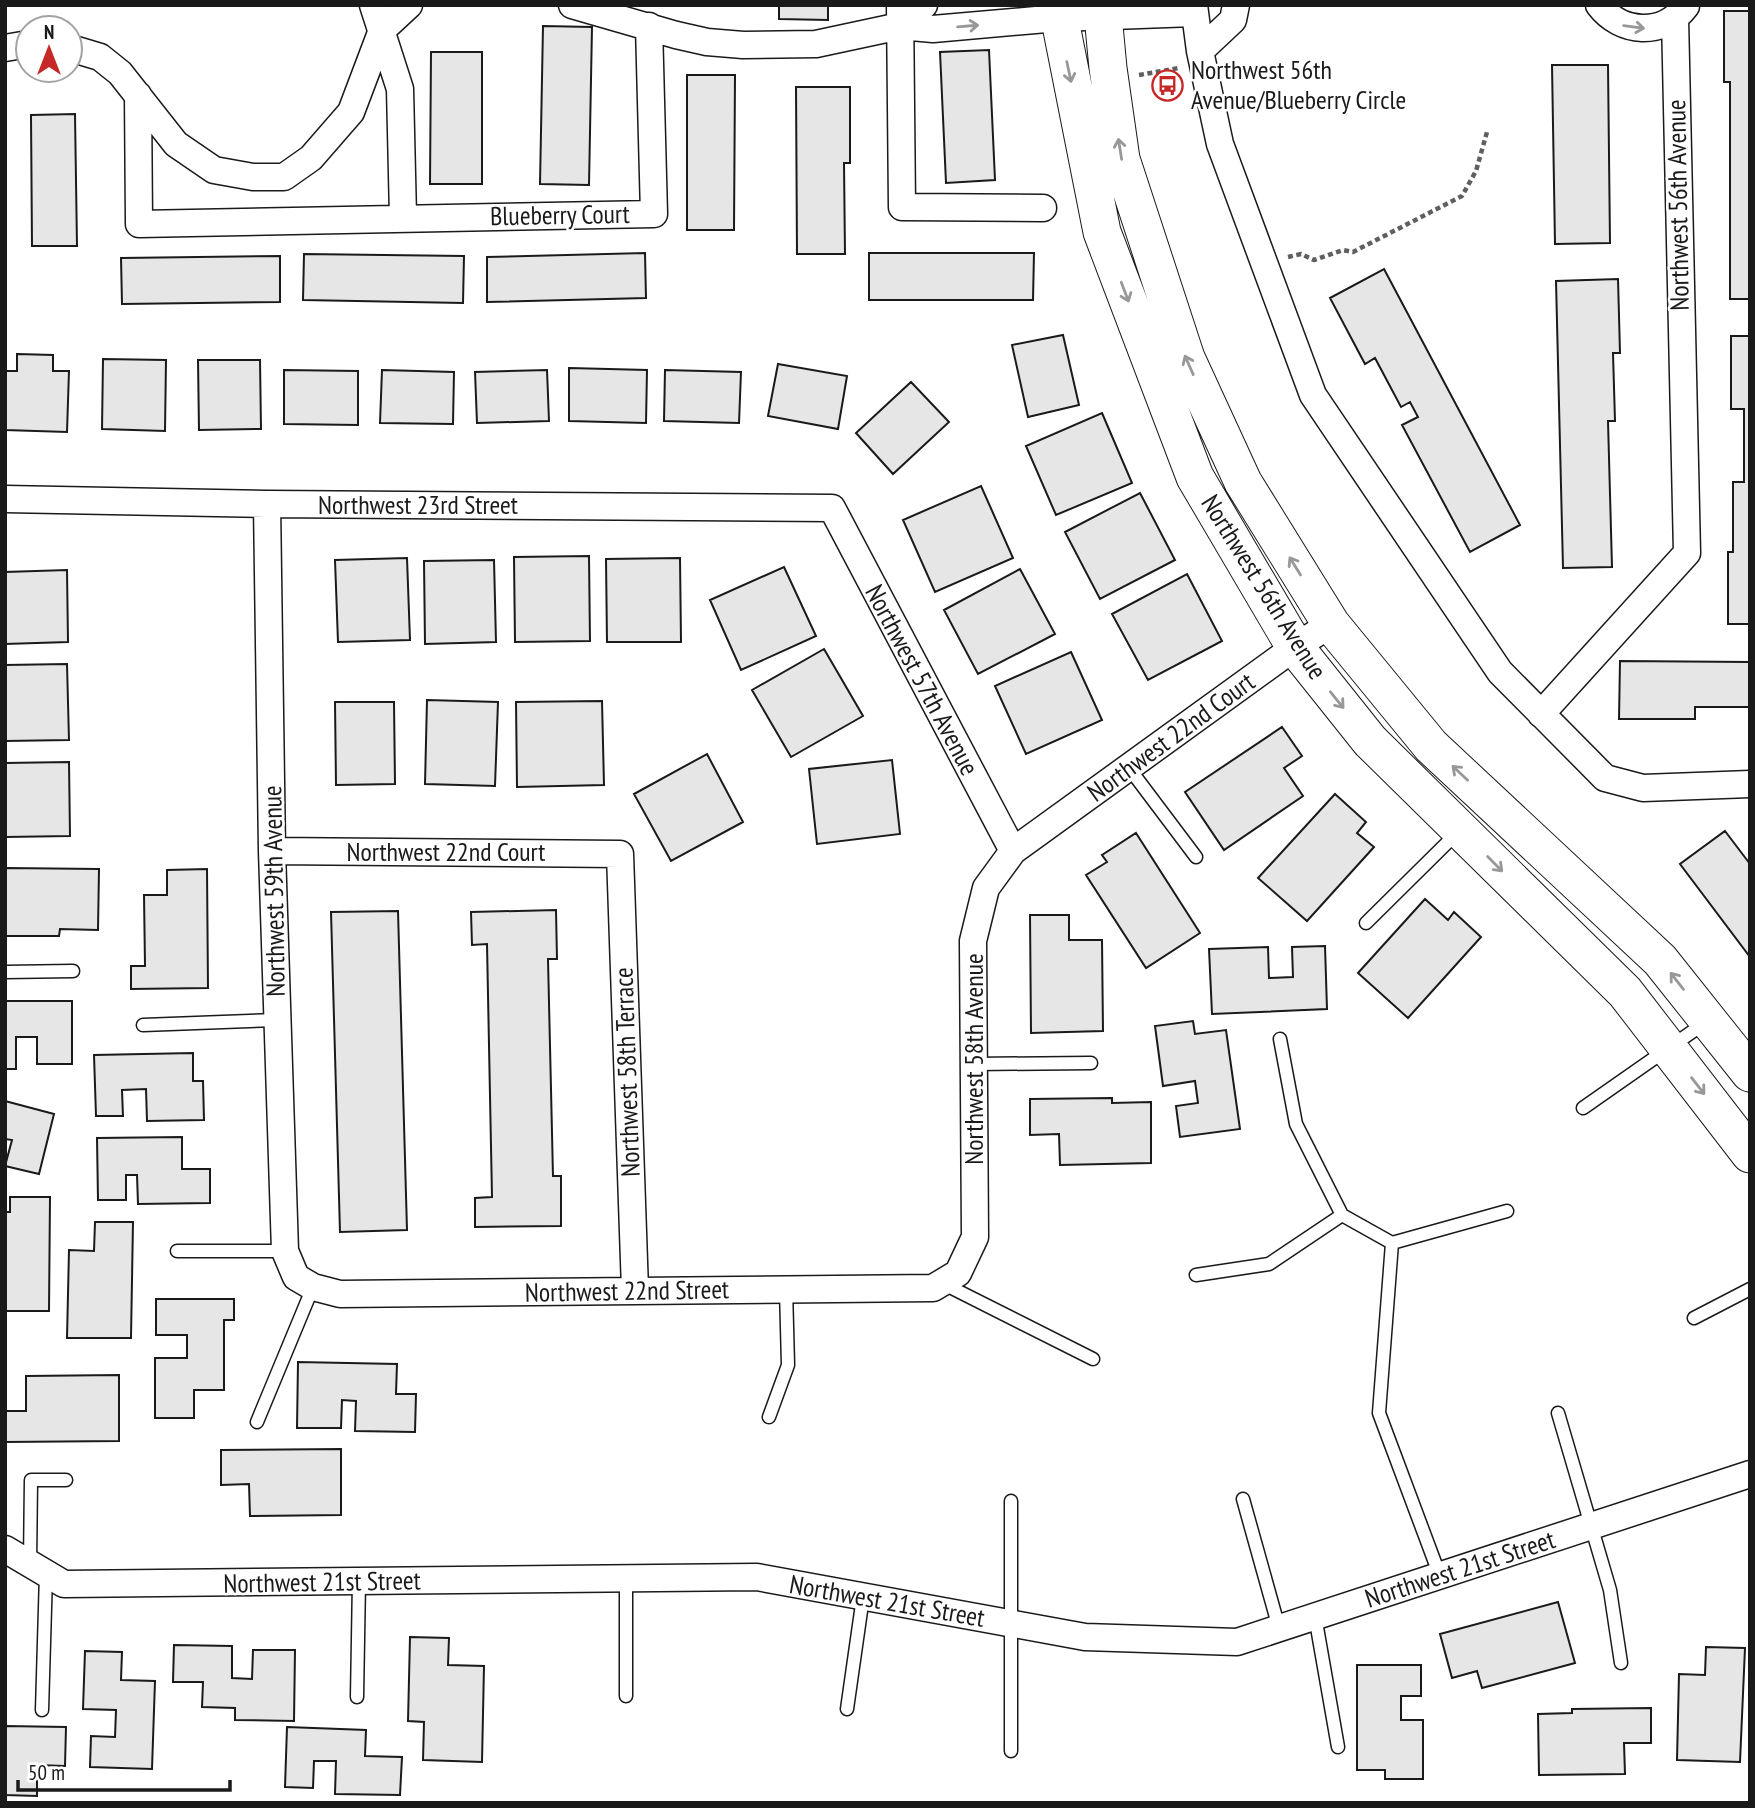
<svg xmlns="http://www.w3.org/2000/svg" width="1755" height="1808" font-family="'PT Sans Narrow',sans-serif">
  <rect width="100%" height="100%" fill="#fff"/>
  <path fill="#e6e6e6" stroke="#1a1a1a" stroke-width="2" d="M779 5H828V20L779 19Z
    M1724 11H1750V299H1730V82H1724Z
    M543 26 592 27 589 185 540 184Z
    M989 50 995 180 946 183 940 52Z
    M431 52H482V184H430Z
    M1552 65H1608L1610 243 1555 244Z
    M687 75H735L734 230H687Z
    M796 87H850V163H844L845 254H797Z
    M75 114 77 246H32L31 115Z
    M645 253 646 298 487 302V257Z
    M869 253H1034L1033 300H869Z
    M304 254 464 256 463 303 303 300Z
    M280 256V302L122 304 121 258Z
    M1384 269 1520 525 1470 552 1402 425 1418 417 1410 402 1401 407 1375 358 1365 364 1330 298Z
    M1618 279 1620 353H1613L1615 421H1608L1612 567 1563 568 1556 281Z
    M1063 335 1079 405 1028 417 1012 345Z
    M1731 336H1750V624H1728V552H1733V482H1744V409H1731Z
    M17 354 53 355V371H69L67 432 5 430V371H17Z
    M103 359 166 360 165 431 102 429Z
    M198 360H260L261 429 199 430Z
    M778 364 847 376 838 429 768 416Z
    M569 368 647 370 646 423 569 421Z
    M284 370 358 371V425L284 424Z
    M382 370 454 372 453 424 380 423Z
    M547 370 549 421 477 423 475 372Z
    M665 370 741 372 739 423 664 421Z
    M911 382 949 422 893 474 856 433Z
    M1102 413 1132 483 1056 515 1026 446Z
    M981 486 1013 558 935 592 903 520Z
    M1140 493 1175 560 1100 599 1065 532Z
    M589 556 590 641 515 642 514 557Z
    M407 558 410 640 338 642 335 560Z
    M680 558 681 642H607L606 559Z
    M494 560 496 642 425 644 424 561Z
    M784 567 816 636 741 670 710 600Z
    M1020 569 1055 634 978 674 944 610Z
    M67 570 68 642 5 644V572Z
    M1187 574 1222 641 1148 680 1112 614Z
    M824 649 863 716 791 757 752 690Z
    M1071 652 1102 720 1026 754 995 686Z
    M1620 661 1750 662V707H1695V719H1619Z
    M67 664 69 740 5 741V665Z
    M427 700 498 702 495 786 425 784Z
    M602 701 604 785 517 787 516 702Z
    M335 702H394L395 784 336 785Z
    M1282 727 1302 756 1284 768 1303 796 1224 850 1185 792Z
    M707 754 743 822 671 861 634 794Z
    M892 760 900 834 817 844 809 769Z
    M69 762 70 836 5 837V763Z
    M1335 794 1366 822 1357 833 1374 847 1307 921 1258 878Z
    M1725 831 1750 864V957L1680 864Z
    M1136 833 1200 933 1146 968 1086 875 1107 862 1102 855Z
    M6 868 99 869 98 930 60 929 59 936H5Z
    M207 869 208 988 131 989V966H145L144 895H167V870Z
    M1425 899 1448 920 1454 912 1481 937 1408 1018 1358 973Z
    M556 910 557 959H548L553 1176H561V1226L475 1227V1198L492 1197 487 944 472 945 471 912Z
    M398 911 407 1230 340 1232 331 912Z
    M1030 915H1069V940H1102L1103 1031 1031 1033Z
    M1325 946 1327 1009 1212 1014 1209 949 1268 947 1269 978 1293 977 1292 947Z
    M5 1001H72V1064H37V1037H16V1069H5Z
    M1193 1021 1195 1034 1226 1030 1240 1129 1180 1137 1176 1106 1198 1103 1195 1081 1163 1086 1155 1026Z
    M193 1053V1081H203L204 1120 147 1121 146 1089 122 1090 123 1116H96L94 1055Z
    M1112 1098V1103L1151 1102V1163L1060 1165 1059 1134 1030 1135V1099Z
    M5 1101 54 1114 39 1174 5 1166 12 1140 5 1139Z
    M182 1137V1169H210V1203L138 1204 137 1175H126V1200H98L97 1138Z
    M10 1197H50L49 1311H5V1212H10Z
    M95 1222H133L131 1338H67L69 1250 94 1251Z
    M156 1299H234V1320H224V1390H194V1418H155V1358H187V1335H156Z
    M298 1362 397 1364 396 1394H416L415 1432 355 1431 356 1401 342 1400 341 1428H297Z
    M119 1375V1441L5 1442V1411H26V1376Z
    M341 1449V1515L250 1516 249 1484 221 1485V1450Z
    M1558 1602 1575 1663 1482 1688 1477 1671 1452 1678 1440 1634Z
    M410 1637 449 1638 448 1665 484 1666 482 1762 423 1760 424 1722 408 1721Z
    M174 1645 232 1646V1678L252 1679 253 1650H295L294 1721 235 1720V1708L202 1707 203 1682H173Z
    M1706 1647 1745 1648 1740 1762 1677 1760 1679 1674 1705 1675Z
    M85 1651 122 1652 121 1680 155 1681 152 1769 90 1767 91 1736 115 1737 116 1710 83 1709Z
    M1357 1665H1421V1696H1401V1720H1423V1779H1385V1770H1357Z
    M1651 1708V1743H1624L1625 1774 1539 1775 1538 1714 1572 1713V1709Z
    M5 1726 66 1727 65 1766 37 1765V1796L5 1795Z
    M287 1727 366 1730 365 1756 402 1757 400 1795 335 1794 336 1761H314L313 1788 285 1787Z"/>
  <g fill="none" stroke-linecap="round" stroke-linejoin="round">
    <defs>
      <path id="lane" d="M1129 768 1196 857
        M1366 923 1458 832
        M5 972 73 971
        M143 1025 277 1020
        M1280 1039 1296 1124 1342 1215
        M974 1064 1091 1063
        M1583 1108 1706 1022
        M1392 1243 1379 1413 1440 1576
        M177 1251H285
        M1196 1275 1269 1264 1342 1215 1392 1243 1507 1211
        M942 1283 1093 1359
        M1694 1318 1750 1289
        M1558 1413 1610 1590 1621 1663
        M769 1417 788 1365 786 1289
        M257 1422 313 1287
        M1243 1499 1279 1628
        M1011 1501V1751
        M30 1564 31 1480H66
        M626 1579V1696
        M1315 1616 1338 1747
        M357 1697 359 1581
        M847 1709 863 1597
        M42 1710 46 1574"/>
      <path id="street" d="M373 5 400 89 403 217
        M572 5 676 35 707 42 743 45 816 44 900 26 933 29 1058 18 1194 13
        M900 5 902 207 1043 208
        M1194 5 1200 51 1220 144 1313 395 1500 672 1605 778 1643 788 1750 784
        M1599 5C1621 34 1663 37 1686 6
        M900 26 924 5
        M5 48 28 44
        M70 48 100 57 120 73 176 144 214 170 253 177H284L311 158 351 112 382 30 409 5
        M1200 51 1233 20 1236 5
        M138 95 139 224 654 214 649 26
        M5 499 267 504 832 508 1013 851
        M267 504 272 851 285 1251 296 1277 313 1287 340 1294 933 1288 958 1273 975 1237 973 941 986 888 1013 851 1295 647 1331 624
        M1541 714 1687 553 1675 18
        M272 851 620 854 635 1290
        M5 1549 64 1584 757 1577 1085 1637 1237 1642 1750 1474"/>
      <path id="secondary" d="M1057 5 1102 232 1195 477 1295 647 1370 741 1625 992 1750 1154
        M1102 5 1108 68 1121 159 1186 358 1243 482 1331 624 1431 746 1660 960 1750 1073"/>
    </defs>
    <use href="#lane" stroke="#1a1a1a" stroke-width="15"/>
    <use href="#street" stroke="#1a1a1a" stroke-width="29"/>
    <use href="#secondary" stroke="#1a1a1a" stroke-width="39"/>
    <path stroke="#5f5f5f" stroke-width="4.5" stroke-dasharray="5 3.5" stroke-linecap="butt" d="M1139 75 1179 68
      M1288 257 1301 254 1314 260 1343 250 1353 252 1462 196 1476 171 1487 132"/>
    <use href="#lane" stroke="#fff" stroke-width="12"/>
    <use href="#street" stroke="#fff" stroke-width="26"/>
    <use href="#secondary" stroke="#fff" stroke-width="37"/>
  </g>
  <defs><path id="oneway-shaft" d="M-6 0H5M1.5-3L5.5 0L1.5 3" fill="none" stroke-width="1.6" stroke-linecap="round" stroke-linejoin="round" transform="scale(1.75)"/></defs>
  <g stroke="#989898">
    <use href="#oneway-shaft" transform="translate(968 26) rotate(-5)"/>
    <use href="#oneway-shaft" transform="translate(1634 27) rotate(8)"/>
    <use href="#oneway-shaft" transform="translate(1069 72) rotate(78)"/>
    <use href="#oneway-shaft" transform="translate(1120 149) rotate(-99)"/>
    <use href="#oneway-shaft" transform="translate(1125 292) rotate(69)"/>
    <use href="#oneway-shaft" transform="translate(1189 365) rotate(-114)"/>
    <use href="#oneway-shaft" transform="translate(1295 566) rotate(-122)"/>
    <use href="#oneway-shaft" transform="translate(1337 700) rotate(51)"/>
    <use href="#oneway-shaft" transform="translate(1460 773) rotate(-137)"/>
    <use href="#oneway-shaft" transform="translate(1495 864) rotate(45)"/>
    <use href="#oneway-shaft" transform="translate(1677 981) rotate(-128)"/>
    <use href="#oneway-shaft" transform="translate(1698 1086) rotate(52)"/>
  </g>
  <defs>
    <symbol id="bus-ring" viewBox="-11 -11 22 22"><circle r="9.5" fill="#fff" stroke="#c62828" stroke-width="1.5"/><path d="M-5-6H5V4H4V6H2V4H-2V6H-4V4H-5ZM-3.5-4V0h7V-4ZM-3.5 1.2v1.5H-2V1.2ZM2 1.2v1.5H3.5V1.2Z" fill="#c62828"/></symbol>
  </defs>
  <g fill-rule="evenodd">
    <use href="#bus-ring" x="1150" y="68" width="35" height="35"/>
  </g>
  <g text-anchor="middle" stroke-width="5" stroke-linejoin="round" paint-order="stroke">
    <g font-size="26" fill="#1a1a1a" stroke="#fff" text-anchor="start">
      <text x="1191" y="79">Northwest 56th<tspan x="1191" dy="30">Avenue/Blueberry Circle</tspan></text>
    </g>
    <g font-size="26" fill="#1a1a1a" stroke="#fff">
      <text transform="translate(1678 205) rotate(-91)" y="9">Northwest 56th Avenue</text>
      <text transform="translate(560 215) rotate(-1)" y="9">Blueberry Court</text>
      <text x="418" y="514">Northwest 23rd Street</text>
      <text transform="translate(1264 587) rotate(58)" y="9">Northwest 56th Avenue</text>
      <text transform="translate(922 680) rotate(62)" y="9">Northwest 57th Avenue</text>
      <text transform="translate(1171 737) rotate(-36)" y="9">Northwest 22nd Court</text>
      <text x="446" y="861">Northwest 22nd Court</text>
      <text transform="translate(274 891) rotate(-91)" y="9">Northwest 59th Avenue</text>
      <text transform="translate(974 1059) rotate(-90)" y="9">Northwest 58th Avenue</text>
      <text transform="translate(627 1072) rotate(-92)" y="9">Northwest 58th Terrace</text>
      <text transform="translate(627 1291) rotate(-1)" y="9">Northwest 22nd Street</text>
      <text transform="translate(1460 1569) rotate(-18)" y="9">Northwest 21st Street</text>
      <text transform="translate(322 1582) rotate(-1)" y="9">Northwest 21st Street</text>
      <text transform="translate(887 1601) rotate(10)" y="9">Northwest 21st Street</text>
    </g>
  </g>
  <rect width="1755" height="1808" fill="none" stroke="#1a1a1a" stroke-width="14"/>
  <g transform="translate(49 49)"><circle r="33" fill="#ffffff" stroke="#a3a3a3" stroke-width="2"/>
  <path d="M0-5L12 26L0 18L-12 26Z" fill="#c62828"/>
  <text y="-10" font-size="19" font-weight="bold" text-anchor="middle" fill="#1a1a1a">N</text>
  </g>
  <path d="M18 1780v10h212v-10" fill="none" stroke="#1a1a1a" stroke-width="3.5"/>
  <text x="28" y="1780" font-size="21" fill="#1a1a1a" stroke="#ffffff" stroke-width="5" paint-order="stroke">50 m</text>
</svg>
